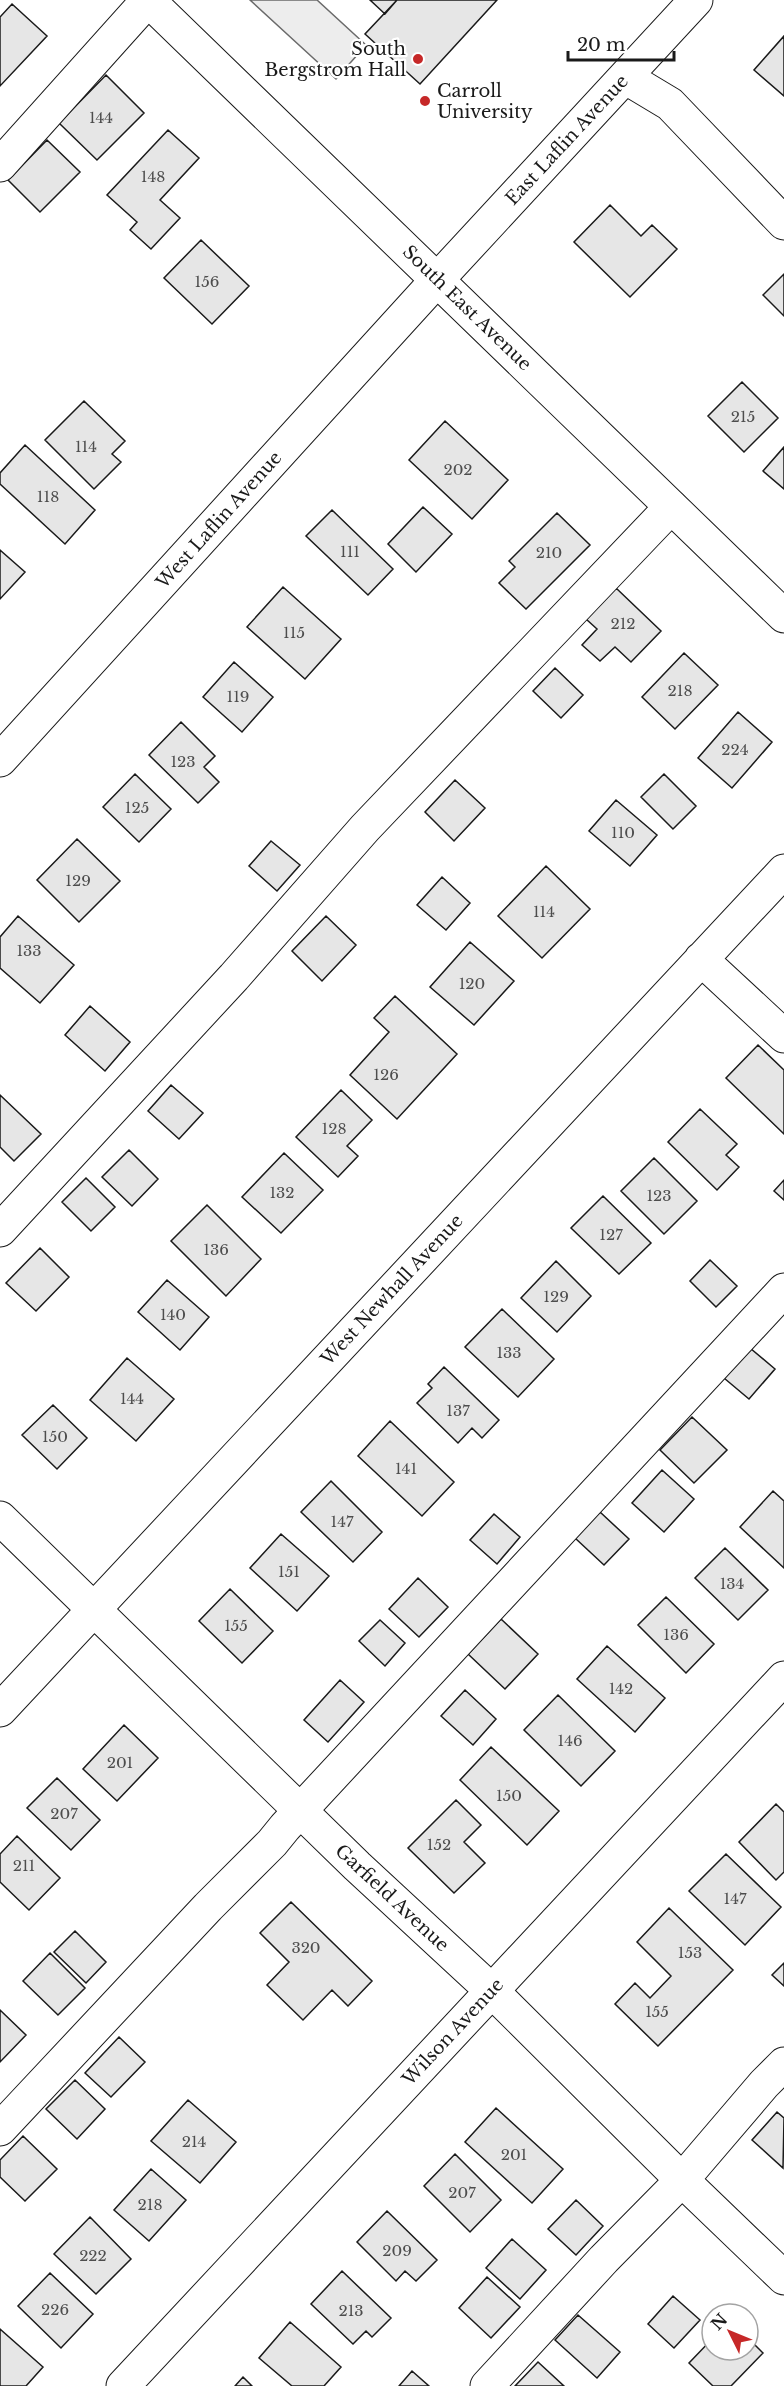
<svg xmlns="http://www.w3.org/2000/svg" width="784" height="2386" font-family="'Libre Baskerville',serif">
  <rect width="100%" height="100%" fill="#fff"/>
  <path fill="#ededed" stroke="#6a6a6a" stroke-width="1.5" d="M250 0H317L366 45 336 79Z"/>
  <path fill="#e6e6e6" stroke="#1a1a1a" stroke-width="1.5" d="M370 0H397L385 14Z
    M397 0H497L420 84 365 34Z
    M12 4 47 36 0 86V17Z
    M784 36V96L754 70Z
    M106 75 144 113 97 160 59 123Z
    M168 130 199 158 160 200 180 218 151 249 130 230 137 222 107 195Z
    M47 140 80 172 40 212 8 180Z
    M610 205 641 236 652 225 677 249 630 297 574 242Z
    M201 240 249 286 212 324 164 278Z
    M784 274V316L763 295Z
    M742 382 778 418 744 452 708 416Z
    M84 401 125 441 112 454 121 462 94 489 45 440Z
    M445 421 508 480 472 519 409 460Z
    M25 445 95 510 65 544 0 484V473Z
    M784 447V489L763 471Z
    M423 507 452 534 416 572 388 544Z
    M332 510 393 569 368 595 306 536Z
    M557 513 590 545 526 609 499 583 515 567 509 561Z
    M0 550 25 572 0 599Z
    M283 587 341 639 305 679 247 627Z
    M616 588 661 631 631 662 615 647 600 661 582 645 597 629 586 619Z
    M684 653 718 685 675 729 642 697Z
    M234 662 273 697 242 732 203 697Z
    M555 668 583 695 561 718 533 691Z
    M738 712 772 742 732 788 698 758Z
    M181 722 215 756 204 767 219 782 198 803 149 755Z
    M135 774 171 809 139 842 103 807Z
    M664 774 696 806 673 829 641 797Z
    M455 780 485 808 454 841 425 812Z
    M616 800 657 835 630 866 589 831Z
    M77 839 120 881 79 922 37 880Z
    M271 841 300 865 277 891 249 866Z
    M546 866 590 909 542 958 498 916Z
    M442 877 470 903 446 930 417 905Z
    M18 916 74 965 40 1003 0 968V937Z
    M326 916 356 945 322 981 292 951Z
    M470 942 514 981 474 1025 430 987Z
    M395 996 457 1054 397 1119 350 1075 389 1032 374 1018Z
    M90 1006 130 1042 105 1071 65 1035Z
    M758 1045 784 1070V1134L726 1078Z
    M171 1085 203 1113 179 1139 148 1111Z
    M341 1090 372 1120 347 1146 358 1156 338 1177 296 1137Z
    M0 1095 41 1134 14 1161 0 1147Z
    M700 1109 737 1144 726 1155 739 1167 717 1190 668 1142Z
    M129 1150 158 1179 132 1206 102 1177Z
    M284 1153 323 1190 281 1233 242 1197Z
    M654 1158 697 1201 664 1234 621 1191Z
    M86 1178 115 1207 91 1231 62 1202Z
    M784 1180V1200L774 1191Z
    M603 1196 651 1243 619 1274 571 1228Z
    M207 1205 261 1259 226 1296 171 1241Z
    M40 1248 69 1277 36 1311 6 1283Z
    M710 1260 737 1286 716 1307 690 1281Z
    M556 1261 591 1296 557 1332 521 1298Z
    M167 1280 209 1317 180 1350 138 1312Z
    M502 1309 554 1359 518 1397 465 1347Z
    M744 1343 775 1369 749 1399 718 1373Z
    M127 1358 174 1399 136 1441 90 1400Z
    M444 1367 499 1420 482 1438 472 1428 458 1443 417 1403 432 1388 428 1384Z
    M53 1405 87 1438 57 1469 22 1435Z
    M692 1417 727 1450 694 1483 660 1450Z
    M390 1421 454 1482 422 1516 358 1456Z
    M662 1470 694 1499 664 1532 632 1503Z
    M331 1481 382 1532 353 1562 301 1512Z
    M773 1491 784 1501V1568L740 1527Z
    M600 1512 629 1539 604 1565 575 1538Z
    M494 1514 520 1537 497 1564 470 1540Z
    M281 1534 329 1576 297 1611 250 1568Z
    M725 1548 768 1590 738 1620 695 1578Z
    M418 1578 448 1607 419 1637 389 1609Z
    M230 1589 273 1631 242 1663 199 1621Z
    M666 1597 714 1644 686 1673 638 1625Z
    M501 1619 538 1654 505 1689 468 1654Z
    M380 1620 405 1643 385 1666 359 1641Z
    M607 1646 665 1698 635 1732 577 1679Z
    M340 1680 364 1702 328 1742 304 1720Z
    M465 1690 496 1719 473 1745 441 1716Z
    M558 1695 615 1751 581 1786 524 1730Z
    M124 1725 158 1758 117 1801 83 1769Z
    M491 1747 559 1811 527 1845 460 1780Z
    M57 1778 100 1820 71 1850 27 1808Z
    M456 1800 481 1825 464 1842 485 1863 454 1893 408 1848Z
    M776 1804 784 1812V1872L776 1880 739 1842Z
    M17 1836 60 1878 29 1910 0 1882V1854Z
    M726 1854 781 1907 745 1945 689 1891Z
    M291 1902 372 1981 348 2006 332 1990 303 2020 267 1985 289 1962 260 1933Z
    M669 1908 733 1970 658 2046 615 2004 635 1983 650 1998 671 1976 637 1942Z
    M75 1931 106 1962 86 1983 54 1952Z
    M50 1953 85 1988 58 2015 23 1981Z
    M784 1963V1986L772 1975Z
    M0 2010 26 2035 0 2062Z
    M119 2037 145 2062 111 2097 85 2073Z
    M75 2080 105 2109 77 2139 46 2109Z
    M188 2100 236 2142 200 2183 151 2141Z
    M496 2108 563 2169 532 2203 465 2142Z
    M777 2112 784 2118 783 2168 752 2140Z
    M23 2136 57 2169 25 2201 0 2177V2160Z
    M455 2154 501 2200 470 2232 424 2186Z
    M151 2169 186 2200 149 2241 114 2210Z
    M576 2200 603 2226 576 2255 548 2229Z
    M387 2211 437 2260 416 2281 405 2271 396 2281 357 2242Z
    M90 2217 131 2259 96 2294 54 2254Z
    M512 2239 546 2270 520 2299 486 2268Z
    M342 2271 391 2318 372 2337 366 2331 353 2344 311 2304Z
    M50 2273 93 2314 61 2348 18 2306Z
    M487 2277 520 2307 491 2338 459 2308Z
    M673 2296 700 2320 674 2348 648 2324Z
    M578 2315 620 2352 597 2378 555 2340Z
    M290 2322 341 2367 324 2386H292L259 2358Z
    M0 2329 43 2367 26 2386H0Z
    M748 2338 763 2353 731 2386H713L689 2363 712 2339V2350H748Z
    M538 2362 564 2386H515Z
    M412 2371 429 2386H399Z
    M243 2377 252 2386H235Z"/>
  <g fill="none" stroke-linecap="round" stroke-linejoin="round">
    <defs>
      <path id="minor" d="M625 77 670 104 784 223
        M0 165 148 0
        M0 760 437 280 696 0
        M701 959 784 1036
        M0 1230 234 977 365 828 671 507
        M0 1518 357 1866 492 1991 682 2180 784 2278
        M0 1710 784 871
        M0 2129 208 1907 272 1843 285 1827 784 1290
        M123 2386 784 1678
        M487 2386 604 2259 682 2180 764 2084 784 2064"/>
      <path id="major" d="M148 0 784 616"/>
    </defs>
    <use href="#minor" stroke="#1a1a1a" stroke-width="35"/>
    <use href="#major" stroke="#1a1a1a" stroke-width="35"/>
    <use href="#minor" stroke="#fff" stroke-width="33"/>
    <use href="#major" stroke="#fff" stroke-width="33"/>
  </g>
  <g fill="#c62828" stroke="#fff" stroke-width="2">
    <circle cx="418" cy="59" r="6"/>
    <circle cx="425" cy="101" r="6"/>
  </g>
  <g text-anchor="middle" stroke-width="4.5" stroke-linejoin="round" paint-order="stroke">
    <g font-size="15" fill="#4d4d4d">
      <text x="101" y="123">144</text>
      <text x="153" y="182">148</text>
      <text x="207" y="287">156</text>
      <text x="743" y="422">215</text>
      <text x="86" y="452">114</text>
      <text x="458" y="475">202</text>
      <text x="48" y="502">118</text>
      <text x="350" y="557">111</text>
      <text x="549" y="558">210</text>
      <text x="623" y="629">212</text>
      <text x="294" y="638">115</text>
      <text x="680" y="696">218</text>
      <text x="238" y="702">119</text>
      <text x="735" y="755">224</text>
      <text x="183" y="767">123</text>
      <text x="137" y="813">125</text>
      <text x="623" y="838">110</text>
      <text x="78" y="886">129</text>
      <text x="544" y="917">114</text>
      <text x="29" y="956">133</text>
      <text x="472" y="989">120</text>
      <text x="386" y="1080">126</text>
      <text x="334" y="1134">128</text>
      <text x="282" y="1198">132</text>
      <text x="659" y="1201">123</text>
      <text x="611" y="1240">127</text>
      <text x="216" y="1255">136</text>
      <text x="556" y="1302">129</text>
      <text x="173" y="1320">140</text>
      <text x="509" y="1358">133</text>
      <text x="132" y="1404">144</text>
      <text x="458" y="1416">137</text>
      <text x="55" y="1442">150</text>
      <text x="406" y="1474">141</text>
      <text x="342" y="1527">147</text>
      <text x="289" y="1577">151</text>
      <text x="732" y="1589">134</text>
      <text x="236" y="1631">155</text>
      <text x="676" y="1640">136</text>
      <text x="621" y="1694">142</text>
      <text x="570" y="1746">146</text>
      <text x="120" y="1768">201</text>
      <text x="509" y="1801">150</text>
      <text x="64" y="1819">207</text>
      <text x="439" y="1850">152</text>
      <text x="24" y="1871">211</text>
      <text x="735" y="1904">147</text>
      <text x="306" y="1953">320</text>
      <text x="690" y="1958">153</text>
      <text x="657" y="2017">155</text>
      <text x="194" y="2147">214</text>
      <text x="514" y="2160">201</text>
      <text x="462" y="2198">207</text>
      <text x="150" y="2210">218</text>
      <text x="397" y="2256">209</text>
      <text x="93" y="2261">222</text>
      <text x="55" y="2315">226</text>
      <text x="351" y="2316">213</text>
    </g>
    <g font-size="18" fill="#1a1a1a" stroke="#fff" text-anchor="end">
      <text x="406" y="55">South<tspan x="406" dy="21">Bergstrom Hall</tspan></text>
      <text x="437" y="97" text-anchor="start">Carroll<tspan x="437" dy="21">University</tspan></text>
    </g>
    <g font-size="18" fill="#1a1a1a" stroke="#fff">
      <text transform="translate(567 140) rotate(-47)" y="6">East Laflin Avenue</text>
      <text transform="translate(467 308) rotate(44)" y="6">South East Avenue</text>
      <text transform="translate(219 520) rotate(-48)" y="6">West Laflin Avenue</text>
      <text transform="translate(392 1290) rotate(-47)" y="6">West Newhall Avenue</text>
      <text transform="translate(392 1898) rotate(43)" y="6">Garfield Avenue</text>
      <text transform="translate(453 2032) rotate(-47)" y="6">Wilson Avenue</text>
    </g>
  </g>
  <g transform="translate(730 2332) rotate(313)"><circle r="28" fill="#ffffff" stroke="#a3a3a3" stroke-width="1.5"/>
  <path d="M0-4.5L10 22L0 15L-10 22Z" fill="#c62828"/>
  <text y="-9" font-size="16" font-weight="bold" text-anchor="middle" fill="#1a1a1a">N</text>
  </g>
  <path d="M568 51v9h106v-9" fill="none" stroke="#1a1a1a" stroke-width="3"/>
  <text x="577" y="51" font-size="18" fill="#1a1a1a" stroke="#ffffff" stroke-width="4.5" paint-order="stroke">20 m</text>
</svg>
